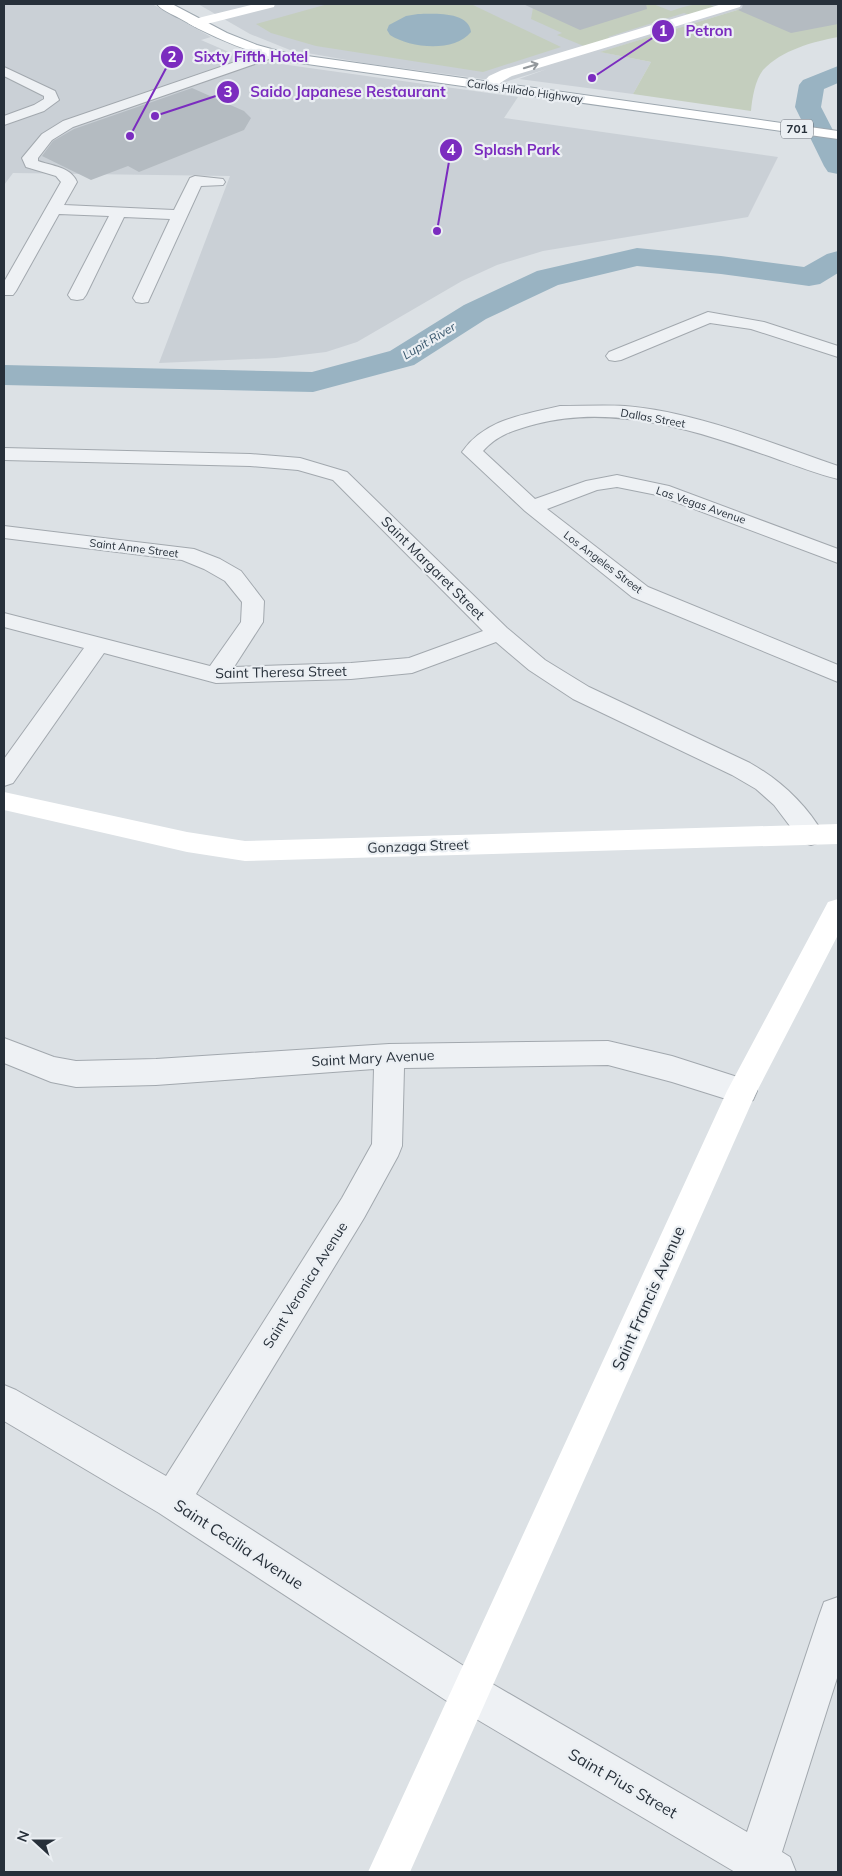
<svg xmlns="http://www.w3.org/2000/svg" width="842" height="1876" font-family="Mulish,sans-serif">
  <rect width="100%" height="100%" fill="#dce1e5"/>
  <path fill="#cad0d6" d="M4 4H152L211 37 201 40 245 59 518 97 504 118 778 157 748 217 543 251 497 265 462 281 357 342 326 352 276 358 159 363 230 176 13 173 4 185Z
    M198 4H757L601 52 651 62 633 94 519 79 547 69 505 82 364 63 290 50 250 34Z"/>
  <path fill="#c4cebe" d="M328 4H471L561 47 483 72 316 46 271 33 256 24Z
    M573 4H653L671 11C683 7 703 0 714 7L689 15 684 13 608 37 612 39 586 47 557 35 562 33 531 19 533 8 609 20Z
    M757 4H838V37C812 42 782 50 763 70 755 80 752 99 751 111L633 94 651 62 600 52Z"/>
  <path fill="#99b3c2" d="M418 14C433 14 469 11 471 32 454 53 410 48 390 35L387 30 389 25 406 16Z"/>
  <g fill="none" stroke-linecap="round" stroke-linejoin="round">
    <path fill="#99b3c2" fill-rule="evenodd" d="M838 66V83L824 89 821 107 838 140V174L828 172 824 166 795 107 799 85 803 80Z
      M637 248 721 256 804 267 827 254 838 251V273L820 284 809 286 721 274 637 266 558 285 486 319 414 365 313 392 4 385V365L312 372 390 351 464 305 537 271Z"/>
  </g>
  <path fill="#b4bbc1" d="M523 4H646L647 9 580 30Z
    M743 4H838V24L791 33 738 10 742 8Z
    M192 88 244 111 251 118 244 130 139 172 128 166 91 180 42 156 53 141 74 129Z"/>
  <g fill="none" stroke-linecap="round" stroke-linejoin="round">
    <defs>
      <path id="street" d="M270 50 275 51 277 54 275 57 73 127 52 140 38 158V161C52 166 71 167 77 182L64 205 174 210 190 178 195 176 223 179 225 182 223 185 201 186 148 302 142 303 136 302 133 298 170 219 124 217 86 295 83 299 77 300 71 299 68 295 109 216 59 214 16 291 13 295H4V282L61 182 56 176 26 167 22 158 42 134 63 121Z
        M4 67 55 91 59 100 44 111 4 125V116L34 105 44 99V96L4 76Z
        M708 312 764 322 838 346V357L751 329 710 323 621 360 615 361 609 360 606 356 609 352Z
        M560 406C582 406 604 405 625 406 693 411 774 444 838 466V479C817 474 797 466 777 459 700 432 617 403 536 424 515 430 498 434 483 451L535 499 586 481 617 475 669 486 838 549V563L657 495 617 487 597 490 547 509 648 587 838 665V682L632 597 525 511 462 452C485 419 523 415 560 406Z
        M4 448 250 454 300 458 347 472 507 628 545 660 589 687 750 763C780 780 806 804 824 835L820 842 811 845 802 842 774 805 756 789 732 775 573 699 529 670 496 642 412 673 351 679 216 683 104 653 13 783 4 786V759L84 648 4 627V613L210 666 241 622 242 602 225 581 204 569 182 560 4 538V526L194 549 220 559 241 571 264 601 263 622 234 667 351 663 409 658 483 631 333 480 298 470 250 466 4 460Z
        M4 1038 54 1057 76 1061 156 1059 389 1044 608 1041 672 1056 753 1082 757 1091 753 1100 742 1104 672 1082 608 1065 404 1068 402 1146 398 1156 364 1218 196 1494 484 1679 747 1832 819 1616 824 1602 838 1597V1675L782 1852 790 1857 796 1872H735L456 1707 159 1513 4 1421V1385L16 1390 166 1476 342 1198 372 1144 374 1069 156 1085 76 1087 51 1082 4 1063Z"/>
      <path id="primary" d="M157 4H172L227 33 257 45 286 53 838 131V139L286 61C248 52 213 38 179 18 172 14 161 10 157 4Z"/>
    </defs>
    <use href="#street" stroke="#a2a8ae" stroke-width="2"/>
    <use href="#primary" stroke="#9da7af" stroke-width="2"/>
    <use href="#street" fill="#eef1f4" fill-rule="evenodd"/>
    <path fill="#fff" fill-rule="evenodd" d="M255 4H275L274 7 195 27 188 23 190 20Z
      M722 4H741L740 7 512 76C503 80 495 88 487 90L480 86 489 76 502 70Z
      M4 792 187 832 245 841 838 824V844L245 861 187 852 4 810Z
      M838 899V935L755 1095 410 1872H368L727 1091 828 902Z"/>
    <use href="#primary" fill="#fff" fill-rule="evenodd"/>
  </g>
  <defs><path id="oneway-shaft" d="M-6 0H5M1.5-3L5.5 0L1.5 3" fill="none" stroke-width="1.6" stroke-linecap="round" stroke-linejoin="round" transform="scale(1.25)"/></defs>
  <use stroke="#93989c" href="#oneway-shaft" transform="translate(531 66) rotate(-17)"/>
  <g text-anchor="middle" stroke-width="4.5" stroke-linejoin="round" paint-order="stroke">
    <g font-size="11" fill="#27303a" stroke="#ebeff3">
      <text transform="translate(525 91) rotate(8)" y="4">Carlos Hilado Highway</text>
      <text transform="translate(653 418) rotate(10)" y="4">Dallas Street</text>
      <text transform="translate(701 505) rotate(19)" y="4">Las Vegas Avenue</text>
      <text transform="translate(134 548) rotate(7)" y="4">Saint Anne Street</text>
      <text transform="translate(603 562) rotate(37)" y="4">Los Angeles Street</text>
    </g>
    <rect fill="#ebeff3" stroke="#626972" stroke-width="1" x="781" y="119.5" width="32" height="19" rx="4"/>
    <g font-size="12" font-weight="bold" fill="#27303a">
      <text x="797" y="133">701</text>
    </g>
    <g font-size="12" font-style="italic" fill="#35546a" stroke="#ebeff3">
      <text transform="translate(429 341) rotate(-31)" y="4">Lupit River</text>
    </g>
    <g font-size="14" fill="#27303a" stroke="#ebeff3">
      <text transform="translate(433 568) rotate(45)" y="5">Saint Margaret Street</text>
      <text transform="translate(281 672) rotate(-1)" y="5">Saint Theresa Street</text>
      <text transform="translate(418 846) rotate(-2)" y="5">Gonzaga Street</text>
      <text transform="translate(373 1058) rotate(-3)" y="5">Saint Mary Avenue</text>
      <text transform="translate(305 1285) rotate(-58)" y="5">Saint Veronica Avenue</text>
    </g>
    <g font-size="16" fill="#27303a" stroke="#ebeff3">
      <text transform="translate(648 1298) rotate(-66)" y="6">Saint Francis Avenue</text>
      <text transform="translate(239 1544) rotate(33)" y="6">Saint Cecilia Avenue</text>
      <text transform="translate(623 1783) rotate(30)" y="6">Saint Pius Street</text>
    </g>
  </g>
  <path fill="none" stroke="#7b2cbf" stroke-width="2" d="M592 78L663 31M130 136L172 57M155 116L228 92M437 231L451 150"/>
  <g fill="#7b2cbf" stroke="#ebeff3" stroke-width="2">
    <circle cx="592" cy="78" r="5"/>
    <circle cx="130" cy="136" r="5"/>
    <circle cx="155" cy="116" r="5"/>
    <circle cx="437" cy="231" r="5"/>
    <circle cx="663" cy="31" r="12"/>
    <circle cx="172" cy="57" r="12"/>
    <circle cx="228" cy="92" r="12"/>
    <circle cx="451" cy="150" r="12"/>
  </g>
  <g font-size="15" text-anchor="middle" font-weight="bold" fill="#fff">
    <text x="663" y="36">1</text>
    <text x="172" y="62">2</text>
    <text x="228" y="97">3</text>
    <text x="451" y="155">4</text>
  </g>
  <g font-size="15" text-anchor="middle" font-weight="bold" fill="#7b2cbf" stroke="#ebeff3" stroke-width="4.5" stroke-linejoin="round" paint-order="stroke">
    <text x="709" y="36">Petron</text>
    <text x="251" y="62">Sixty Fifth Hotel</text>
    <text x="348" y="97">Saido Japanese Restaurant</text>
    <text x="517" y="155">Splash Park</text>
  </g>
  <rect width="842" height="1876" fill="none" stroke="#27303a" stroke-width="10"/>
  <g transform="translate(35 1841) rotate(291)" stroke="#ebeff3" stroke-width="4" paint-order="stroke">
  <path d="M0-4L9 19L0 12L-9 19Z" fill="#27303a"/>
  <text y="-8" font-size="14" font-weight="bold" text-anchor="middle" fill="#27303a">N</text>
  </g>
</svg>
